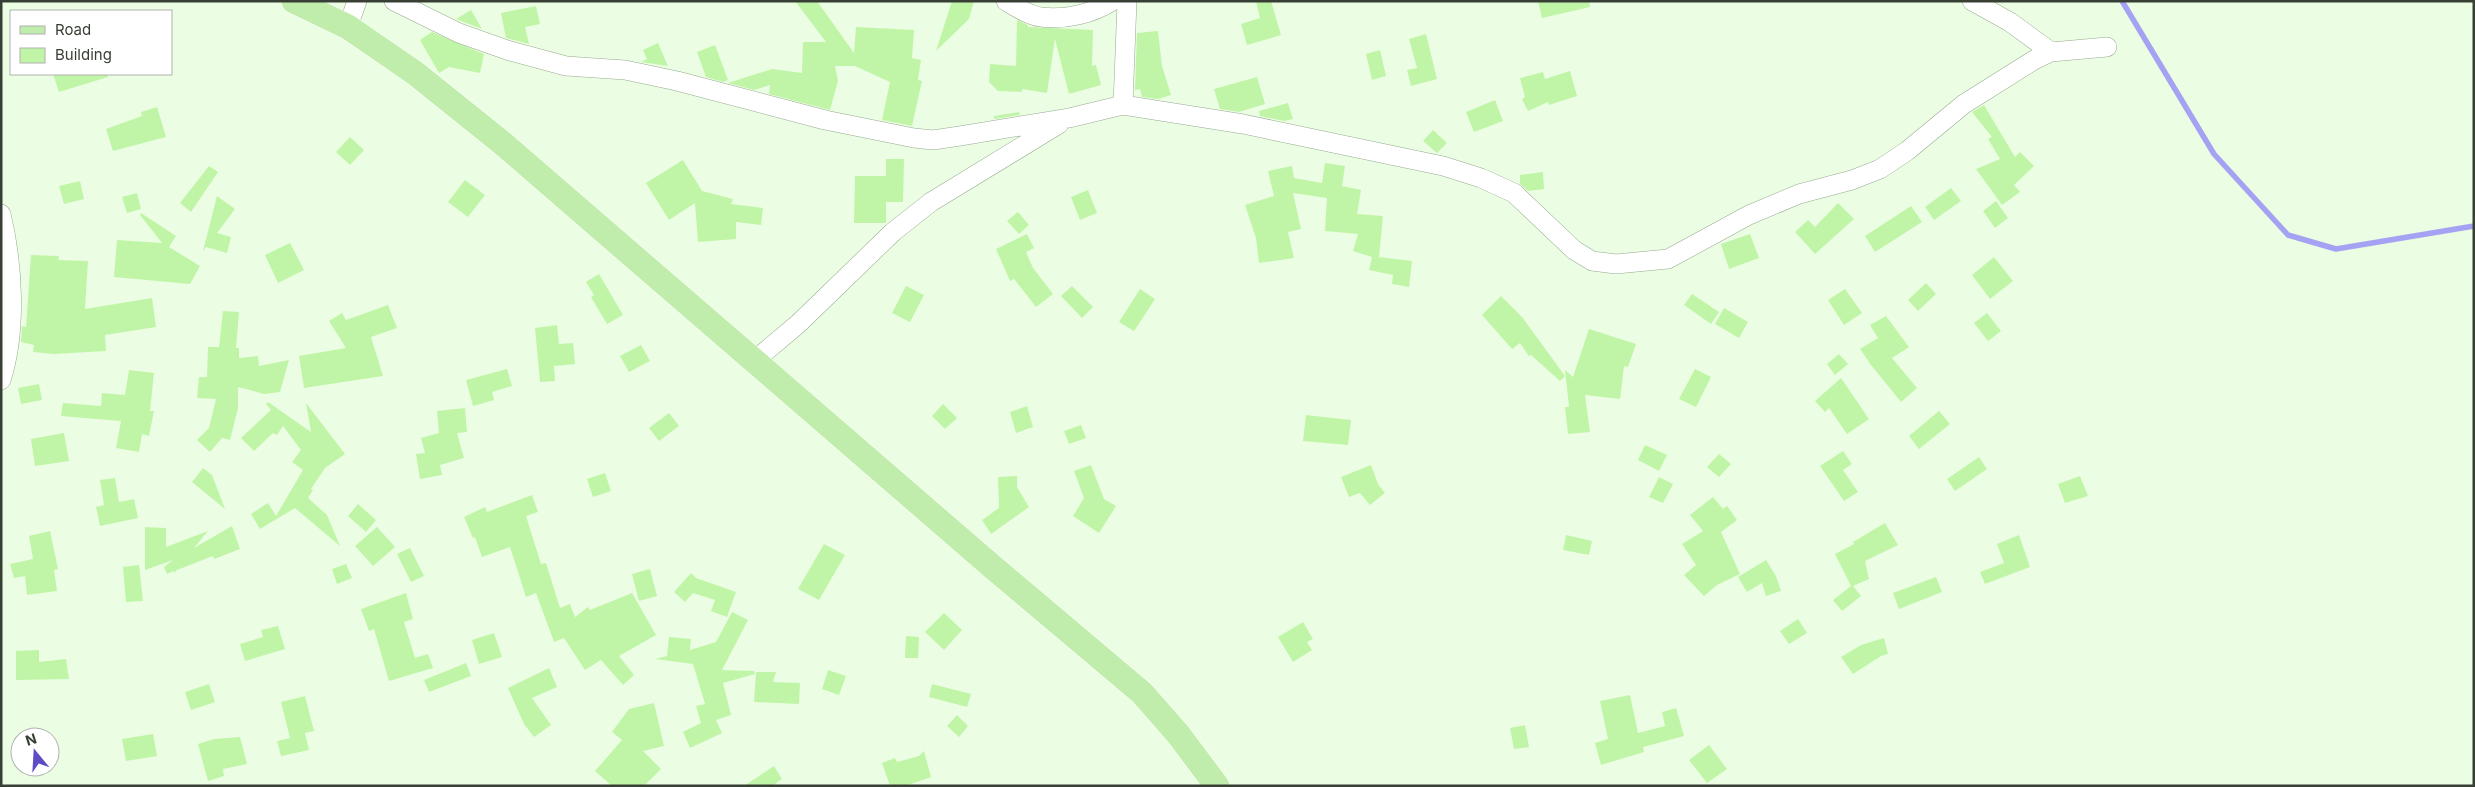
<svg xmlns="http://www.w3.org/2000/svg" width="2475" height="787" font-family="Inter,sans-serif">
  <rect width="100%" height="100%" fill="#ebfee3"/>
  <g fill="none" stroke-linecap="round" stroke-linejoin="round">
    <path stroke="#a5a1f3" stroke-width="5.5" d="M2122 1 2214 154 2288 235 2336 249 2474 226"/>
  </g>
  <path fill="#c0f5a7" d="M795 1H817L854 53 856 27 914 30 912 58 921 60 918 80 922 81 912 126 882 120 890 82 855 66H835L838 81 830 110 769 94 770 85 754 90 728 83 772 69 802 73 803 42H826Z
    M952 1H974L969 19 936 51Z
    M1256 1H1271L1281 35 1247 45 1241 24 1260 18Z
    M1538 1H1589L1590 7 1542 18Z
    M536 6 540 24 525 27 529 44 506 38 501 13Z
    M471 10 482 29 456 19Z
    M1017 20 1028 25V27L1093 30 1092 66 1096 65 1101 85 1069 94 1055 39 1047 93 1022 89V92L998 91 989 82 990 64 1016 66Z
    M1158 31 1162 66 1171 95 1158 99 1142 97 1140 89 1135 90 1137 33Z
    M432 32 484 54 480 73 449 67 439 73 420 40Z
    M1426 34 1437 79 1411 86 1407 70 1417 68 1409 39Z
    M658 43 668 66 641 62 647 59 643 50Z
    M715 45 728 80 723 82 706 77 697 52Z
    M1380 50 1386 76 1372 80 1366 54Z
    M1570 71 1577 96 1549 105 1548 102 1528 111 1522 99 1525 97 1520 78 1543 72 1545 79Z
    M53 74H107L108 77 59 92Z
    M1257 77 1265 104 1239 112 1220 109 1214 89Z
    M1495 100 1503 121 1474 132 1466 112Z
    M1288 103 1293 119 1284 121 1260 116 1259 111Z
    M1984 105 2015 157 2020 152 2034 166 2014 185 2020 192 2002 205 1976 169 2000 159 1988 139 1992 137 1972 112Z
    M157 107 166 137 113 151 106 129 142 116 141 112Z
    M1019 112 1020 115 994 119V116Z
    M1433 130 1447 143 1437 153 1423 141Z
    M350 137 364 150 350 165 336 152Z
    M886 159H904L903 202H886V223H854L855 176H886Z
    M683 160 702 191 733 199 731 204 763 208 761 225 736 222V239L698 242 695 203 669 220 646 183Z
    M1325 163 1345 166 1342 186 1361 190 1357 214 1383 216 1379 257 1412 261 1409 287 1392 284 1393 275 1369 270 1372 257 1353 251 1358 234 1325 231 1327 198 1293 193 1301 229 1288 232 1294 258 1259 263 1256 238 1245 205 1274 196 1268 171 1292 166 1294 178 1322 183Z
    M209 166 218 172 191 212 180 203Z
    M1543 172 1544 189 1528 191 1520 184V175Z
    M465 180 485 195 468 217 448 202Z
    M80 181 84 199 64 204 59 186Z
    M1951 188 1961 201 1934 220 1925 207Z
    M1088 190 1097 213 1080 220 1071 197Z
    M137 193 141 209 127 213 122 197Z
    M217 196 235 209 217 233 231 237 227 253 206 247 203 251Z
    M1996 201 2008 218 1995 228 1983 211Z
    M1838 203 1854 219 1815 254 1795 232 1808 220 1815 227Z
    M1911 206 1922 222 1875 252 1865 236Z
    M1018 212 1029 225 1019 234 1007 221Z
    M141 213 176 236 169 247 200 266 190 284 114 277 117 240 162 243 140 215Z
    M1027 234 1034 248 1026 252 1033 268 1053 294 1036 307 1014 279 1010 281 996 249Z
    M1750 234 1759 258 1729 269 1721 244Z
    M290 243 304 270 278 283 265 255Z
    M31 255 59 256 58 260 88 261 85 309 152 298 156 327 105 335 106 351 54 354 33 352 34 345 21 342 22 326 26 327Z
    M1994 257 2013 281 1990 299 1972 275Z
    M599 274 623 315 607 324 591 297 594 295 586 282Z
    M1926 283 1936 294 1918 311 1908 300Z
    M906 286 924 295 910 322 892 313Z
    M1072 286 1093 307 1082 318 1061 296Z
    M1140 289 1155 299 1134 331 1119 322Z
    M1845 289 1862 313 1844 325 1828 300Z
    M1692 294 1719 312 1711 324 1684 305Z
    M1501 296 1522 317 1565 376 1560 381 1531 355 1529 356 1520 343 1512 349 1482 315Z
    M388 305 397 328 371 337 383 376 304 388 299 356 346 348 329 321 342 313 346 320Z
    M1724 308 1748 322 1739 338 1715 324Z
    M223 311 239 312 236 348H239V358L258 356 259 366 289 360 280 392 264 394 238 387V408L230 440 222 438 210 452 197 440 209 428 216 399 197 398 199 377H207L208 347H219Z
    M1987 313 2001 331 1988 341 1974 323Z
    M1886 316 1909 347 1892 358 1917 388 1901 402 1871 365 1860 349 1878 338 1870 325Z
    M557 325 559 344 573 343 575 364 554 366 555 381 540 382 535 328Z
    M1589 329 1636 344 1628 367 1624 366 1620 399 1585 395 1590 432 1568 434 1565 407H1569L1565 370 1573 377Z
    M641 345 650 361 629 372 620 356Z
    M1839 354 1848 364 1835 375 1827 364Z
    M507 369 512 386 492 392 494 400 473 406 466 380Z
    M1695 369 1711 377 1696 407 1679 399Z
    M129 370 154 373 150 411H154L149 436 142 434 139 452 116 448 121 421 61 416 63 403 101 406 102 393 125 395Z
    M1841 378 1869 419 1847 434 1829 408 1825 412 1815 401Z
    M39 384 42 400 21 404 18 388Z
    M268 402 311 432 306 403 345 454 325 468 311 489 313 490 308 498 327 515 340 546 295 508 260 529 251 514 268 503 276 516 303 470 292 462 301 450 283 426 277 435 273 433 254 451 241 438 271 410 266 404Z
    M943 404 957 418 945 429 932 416Z
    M1027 406 1033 427 1016 433 1010 412Z
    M465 408 467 432 457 433 464 458 440 465 442 475 420 479 416 454 425 453 421 438 439 433 437 411Z
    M1939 411 1950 424 1919 449 1909 436Z
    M669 413 679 426 659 441 649 428Z
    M1306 415 1351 420 1348 445 1303 441Z
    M1081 425 1086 438 1069 444 1064 431Z
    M64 433 69 461 35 466 31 439Z
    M1645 445 1667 455 1659 471 1638 460Z
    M1843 451 1852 464 1843 470 1858 492 1844 501 1820 466Z
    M1719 454 1731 464 1719 477 1707 467Z
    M1979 457 1987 469 1955 491 1947 479Z
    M1091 465 1104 499 1116 506 1099 533 1073 516 1084 498 1074 471Z
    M1371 465 1378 484 1385 493 1370 505 1360 493 1349 497 1341 477Z
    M203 468 212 475 225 509 192 482Z
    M605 473 611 491 593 497 587 479Z
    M1017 476V487L1029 507 991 534 982 520 999 508 998 477Z
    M2080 476 2088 496 2065 503 2058 484Z
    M1659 477 1673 484 1663 503 1649 497Z
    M115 478 119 502 134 499 138 518 100 526 96 507 104 505 100 480Z
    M532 495 538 512 526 516 541 564 546 563 560 608 570 604 575 617 588 607 590 610 632 593 656 635 619 656 634 675 623 685 601 660 585 670 564 638 554 642 536 593 526 597 510 547 482 557 475 537 473 538 464 517 485 507 487 512Z
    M1713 497 1723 509 1727 506 1737 520 1721 532 1740 574 1717 585 1704 596 1684 575 1696 565 1682 544 1703 531 1690 515Z
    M358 504 376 520 366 532 348 516Z
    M1885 523 1898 545 1865 561 1869 579 1853 586 1861 596 1842 611 1833 600 1851 586 1835 554 1854 544 1853 542Z
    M232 526 240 549 214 559 213 556 177 570 174 573V571L167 574 164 567 173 560 145 570V527L166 528V547L208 531 194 548Z
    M377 527 395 547 373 566 355 546Z
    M50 531 58 569 54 570 57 591 27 595 25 576 14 578 10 564 33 559 29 536Z
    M1566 535 1592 541 1589 555 1563 550Z
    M2019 535 2030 567 1985 584 1980 572 2004 563 1997 544Z
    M824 544 845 555 819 600 798 589Z
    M410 548 424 576 411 582 397 554Z
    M1766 560 1776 576 1781 591 1766 596 1762 583 1747 592 1738 577Z
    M346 564 352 578 337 584 332 569Z
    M139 565 143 601 126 602 123 567Z
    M650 569 657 596 639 601 632 574Z
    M691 573 696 578 736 592 727 617 711 611 715 600 693 593 685 602 674 592Z
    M1936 577 1942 592 1899 609 1893 593Z
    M406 593 413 619 404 622 415 658 428 654 433 668 389 681 374 629 369 631 361 609Z
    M732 612 748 620 722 670 754 671 755 674 723 683 731 715 716 720 722 733 690 748 683 732 701 723 696 706 705 704 693 664 655 659 667 656 669 637 691 639 690 650 716 642Z
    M944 613 962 630 944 650 925 632Z
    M1798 619 1807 633 1789 644 1780 631Z
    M1303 622 1313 639 1307 642 1312 650 1293 662 1278 637Z
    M278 626 285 649 245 661 240 644 263 637 261 630Z
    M494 633 502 657 479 664 472 640Z
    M906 636 919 637 918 658H905Z
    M1884 638 1888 654 1881 656 1853 674 1841 657 1861 645Z
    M39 650V662L66 659 69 679 16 680V651Z
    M466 663 471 676 429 692 424 680Z
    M549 668 557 687 532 698 551 725 534 737 524 724 508 688Z
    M828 670 846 676 839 695 822 689Z
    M756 672H776L773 682 800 683 799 704 754 702Z
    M209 684 215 702 191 710 185 692Z
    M932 684 971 694 967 707 929 697Z
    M1630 695 1638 733 1665 726 1662 712 1676 708 1684 736 1643 747 1644 752 1601 765 1595 743 1608 739 1600 701Z
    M305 696 314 731 305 733 309 750 281 756 277 741 290 738 281 702Z
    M654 703 664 746 643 751 661 769 644 786H612L595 771 622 740 612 732 629 709Z
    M957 715 968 726 959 737 947 726Z
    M1525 725 1529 747 1514 749 1510 728Z
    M153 734 157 756 126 761 122 739Z
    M240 737 247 764 223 769 224 776 208 781 198 744 214 739Z
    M1709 745 1727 769 1707 783 1689 760Z
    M924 751 931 777 905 786H890L882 763 895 758 897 762 919 756Z
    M774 766 782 779 772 786H744Z"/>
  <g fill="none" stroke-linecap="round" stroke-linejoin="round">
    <defs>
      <path id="minor" d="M394 1 459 33 510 51 566 66 625 70 677 81 825 120 914 138 933 140 960 136 1069 118 1123 105 1243 124 1443 166 1481 178 1514 193 1574 250 1592 261 1616 264 1668 259 1749 215 1799 194 1852 180 1880 169 1907 151 1964 104 2034 60 2051 52 2107 47
        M1006 1C1016 7 1030 16 1041 17 1065 20 1092 14 1112 1
        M1972 1 2010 22 2051 52
        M348 27 357 1
        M1123 105 1127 1
        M1 214C13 264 17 330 1 380
        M754 361 798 324 893 232 931 202 1059 124"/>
      <path id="major" d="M294 1 348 27 415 73 501 142 995 569 1142 693 1178 734 1217 786"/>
    </defs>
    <use href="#minor" stroke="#97a990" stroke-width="20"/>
    <use href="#major" stroke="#fff" stroke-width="26"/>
    <use href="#minor" stroke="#fff" stroke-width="19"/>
    <use href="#major" stroke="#c1edac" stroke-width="25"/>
  </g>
  <rect width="2475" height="787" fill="none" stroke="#383f34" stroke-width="5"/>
  <rect x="10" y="10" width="162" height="65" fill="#ffffff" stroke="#afb2ae"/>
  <rect x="20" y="26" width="25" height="8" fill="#c1edac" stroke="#afb2ae"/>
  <text x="55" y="35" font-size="15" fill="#383f34">Road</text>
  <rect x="20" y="48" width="25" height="15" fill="#c0f5a7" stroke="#afb2ae"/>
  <text x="55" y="60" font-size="15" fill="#383f34">Building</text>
  <g transform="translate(35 752) rotate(342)"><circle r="24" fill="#ffffff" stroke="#afb2ae"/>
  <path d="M0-4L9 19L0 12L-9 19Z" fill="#5e4cc4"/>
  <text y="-8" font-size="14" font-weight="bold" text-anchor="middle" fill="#383f34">N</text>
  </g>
</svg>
